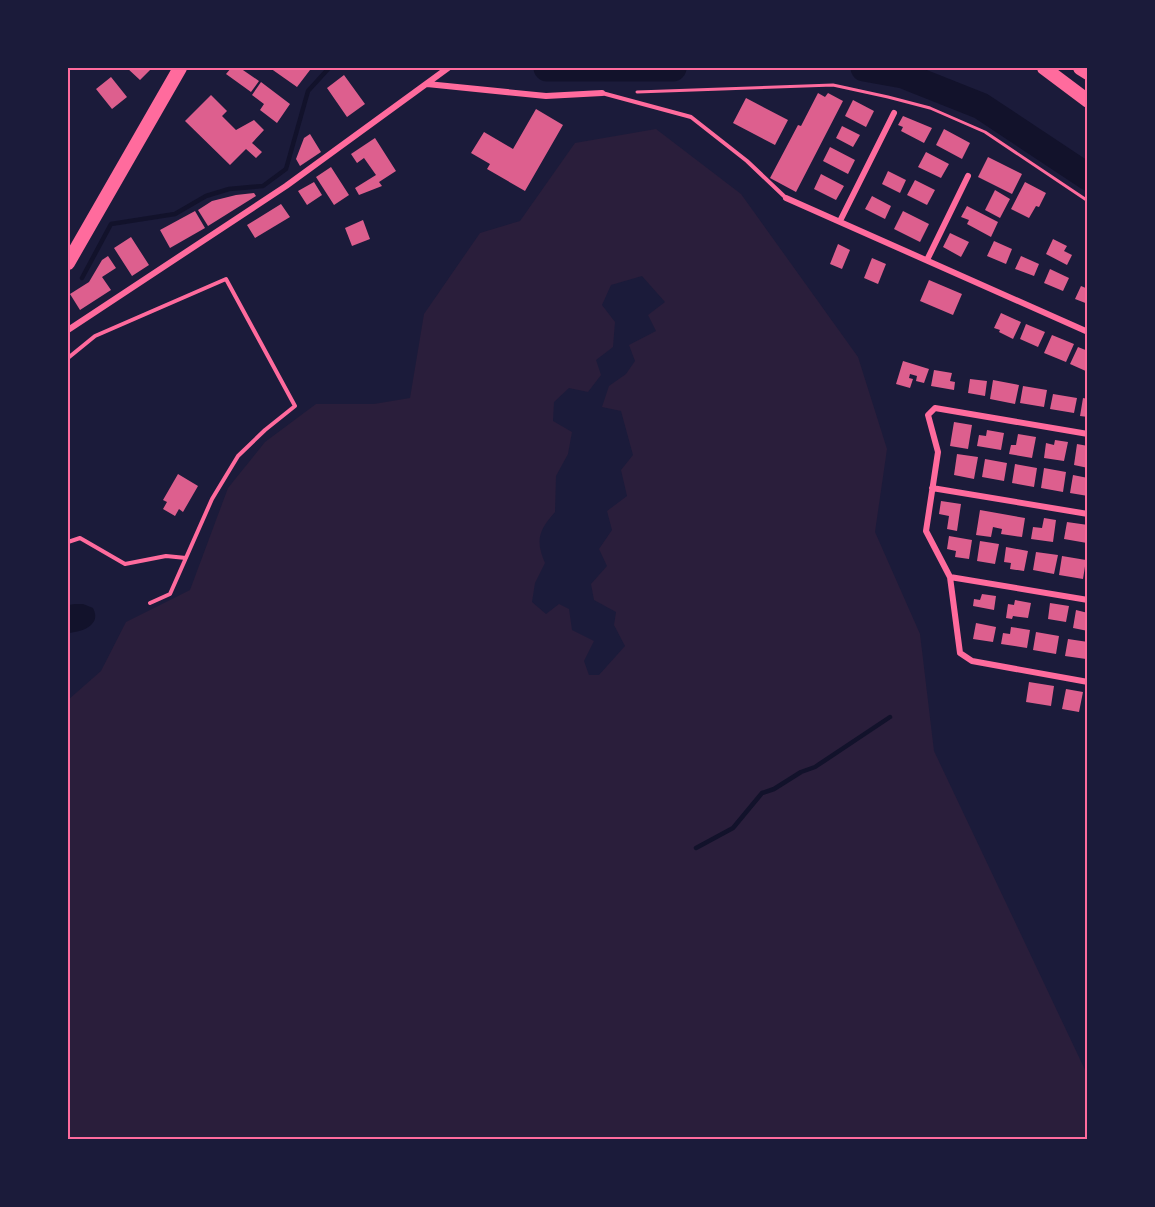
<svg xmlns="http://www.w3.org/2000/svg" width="1155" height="1207" font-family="'Open Sans',sans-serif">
  <rect width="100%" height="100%" fill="#1b1b3a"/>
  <path fill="#2a1e3b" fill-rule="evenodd" d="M656 129 741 194 858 357 887 449 875 532 920 634 934 751 1087 1074V1139H68V700L101 671 126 622 190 590 228 488 265 442 316 404H374L410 398 424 314 480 233 520 221 575 143ZM642 276 665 302 648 315 656 331 629 345 635 361 626 374 609 386 602 407 621 411 633 455 621 470 627 496 607 511 612 530 599 549 607 566 591 584 594 600 616 612 614 625 625 646 599 675H589L584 661 594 641 572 630 569 609 559 604 546 614 532 602 535 583 545 563C535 540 539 530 555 512L556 476 568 454 572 432 553 421 554 402 569 388 588 392 601 375 596 360 613 347 615 322 602 305 611 285Z"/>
  <path fill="#12122b" d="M75 604H83L93 608C102 625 82 632 68 633V605Z"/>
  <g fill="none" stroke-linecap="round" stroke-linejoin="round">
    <path stroke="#12122b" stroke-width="4.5" d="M82 278 111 224 175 214 206 196 229 189 263 186 286 169 308 91 329 68
      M696 848 733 828 762 793 774 789 801 772 815 767 890 717"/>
    <path stroke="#12122b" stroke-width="27" d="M547 68H673
      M864 68 903 75 981 106 1088 177"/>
  </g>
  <path fill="#dd5f8e" d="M127 68H152L140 80Z
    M231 68H240L259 81 251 92 226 74Z
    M270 68H306L310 70 297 87Z
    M344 75 365 104 347 117 327 88Z
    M111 77 127 97 112 109 96 89Z
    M261 82 290 104 277 123 260 110 264 104 252 95Z
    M818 93 825 97 828 93 843 101 796 192 770 178 798 125 801 126Z
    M211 95 227 111 222 116 236 130 254 120 264 130 252 143 262 152 256 158 246 149 230 165 185 121Z
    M746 98 788 120 775 145 733 123Z
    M853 100 874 111 866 127 845 116Z
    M536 109 563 125 525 191 487 169 490 164 471 153 484 132 513 149Z
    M903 116 932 128 924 143 901 131 903 127 898 125Z
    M842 126 860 135 853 147 836 138Z
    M944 129 970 143 962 159 936 145Z
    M310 134 321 152 300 166 296 159 304 138Z
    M375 138 396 171 379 182 382 186 359 195 355 188 376 175 364 158 357 163 351 154Z
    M830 147 855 160 848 174 823 161Z
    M926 152 949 164 941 178 918 167Z
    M988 157 1022 174 1012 194 978 177Z
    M331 167 349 195 334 205 316 177Z
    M888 171 906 180 900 193 882 184Z
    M821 174 844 186 836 200 814 189Z
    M915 180 935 190 927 205 907 195Z
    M314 182 322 195 307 205 298 191Z
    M1025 182 1046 193 1039 207 1036 206 1029 218 1011 209Z
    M995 190 1010 199 1000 218 985 210Z
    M254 193 256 196 208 226 198 210 212 201 236 195Z
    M872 196 891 206 885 219 865 209Z
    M281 204 290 217 255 238 247 225Z
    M967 206 998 222 991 237 967 224 969 220 961 217Z
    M195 211 205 228 170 248 160 230Z
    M903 211 929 224 920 242 894 229Z
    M363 220 370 239 352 246 345 228Z
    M950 233 969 242 961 257 943 247Z
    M131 237 149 265 132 276 114 248Z
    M1053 239 1067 246 1064 251 1072 255 1067 265 1046 254Z
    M994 241 1012 249 1006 264 987 256Z
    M838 244 850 250 842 269 830 264Z
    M108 256 116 268 102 277 111 290 80 310 70 294 89 282 102 260Z
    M1021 256 1039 264 1034 276 1015 269Z
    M872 258 886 264 878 284 864 278Z
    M1050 269 1069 278 1063 291 1044 283Z
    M929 280 962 294 953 315 920 301Z
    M1081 286 1088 289V304L1075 299Z
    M1001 313 1021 322 1013 339 999 332 1000 330 994 328Z
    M1026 324 1045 332 1038 347 1020 339Z
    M1052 335 1074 344 1066 362 1044 353Z
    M1078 347 1088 351V372L1070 364Z
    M903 361 929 369 924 383 916 381 917 376 910 374 909 378 913 379 910 388 896 384Z
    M934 370 952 373 950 381 955 382 954 390 931 386Z
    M970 379 987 381 985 396 968 393Z
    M993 380 1019 385 1015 404 990 399Z
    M1023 386 1047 390 1044 407 1020 403Z
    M1053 394 1077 398 1074 413 1050 409Z
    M1083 398 1088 399V417L1080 416Z
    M954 422 972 425 968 449 950 446Z
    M987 430 1004 433 1001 450 977 446 979 435 986 436Z
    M1018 434 1036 437 1032 458 1009 454 1011 445H1016Z
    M1055 440 1068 442 1064 461 1044 458 1046 443 1054 445Z
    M1077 444 1088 446V468L1074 465Z
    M957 454 978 457 974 479 954 475Z
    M985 459 1007 463 1004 481 982 477Z
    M1015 464 1037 468 1034 487 1012 483Z
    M1044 468 1066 472 1063 492 1041 488Z
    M178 474 198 486 183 512 179 509 175 516 163 509 167 502 163 500Z
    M1073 475 1088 478V496L1070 493Z
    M941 501 961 504 957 531 947 529 949 516 939 514Z
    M980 510 1025 518 1022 537 1001 534 1002 529 993 527 991 537 976 535Z
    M1044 518 1056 520 1053 542 1031 539 1033 527 1042 528Z
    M1067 522 1088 525 1087 543 1064 539Z
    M949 536 972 540 969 559 955 557 956 551 947 549Z
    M980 541 999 544 995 564 977 561Z
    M1006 547 1028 551 1024 571 1010 569 1011 563 1004 562Z
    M1036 552 1058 555 1054 574 1033 570Z
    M1062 556 1086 560 1083 579 1059 575Z
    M982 594 996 596 994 610 973 606 974 599 980 600Z
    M1015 600 1031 603 1028 618 1013 616 1012 619 1006 618 1008 604 1014 605Z
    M1050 603 1069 606 1066 622 1048 619Z
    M1076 610 1088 613V631L1073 628Z
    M976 623 996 627 993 642 973 639Z
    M1011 627 1030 630 1027 648 1001 644 1003 633 1010 634Z
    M1036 632 1059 636 1056 654 1033 650Z
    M1068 639 1088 642 1086 659 1065 656Z
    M1029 682 1054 686 1051 706 1026 702Z
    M1066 689 1083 692 1079 712 1062 709Z"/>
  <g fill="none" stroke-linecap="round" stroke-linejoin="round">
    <path stroke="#ff6b9d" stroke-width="3" d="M637 92 833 85 888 97 930 108 985 132 1088 201"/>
    <path stroke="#ff6b9d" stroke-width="4" d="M602 93 691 117 747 161 786 198
      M68 358 95 336 226 279 295 406 265 430 238 456 212 499 170 594 150 603
      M68 542 80 538 125 564 166 556 186 558"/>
    <path stroke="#ff6b9d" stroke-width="6" d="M427 84 546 96 602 93
      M786 198 1088 332
      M840 221 894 113
      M927 260 968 176
      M68 330 286 186 448 68
      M1088 434 935 408 928 415 938 452 926 531 950 577 960 653 972 661 1088 682
      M932 488 1088 514
      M950 577 1088 600"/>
    <path stroke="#ff6b9d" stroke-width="14" d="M1044 68 1088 101
      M1080 68 1088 73
      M68 263 180 68"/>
  </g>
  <rect width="1155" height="1207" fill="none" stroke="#1b1b3a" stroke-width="138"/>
  <rect x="69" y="69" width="1017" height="1069" fill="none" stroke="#ff6b9d" stroke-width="2"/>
</svg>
